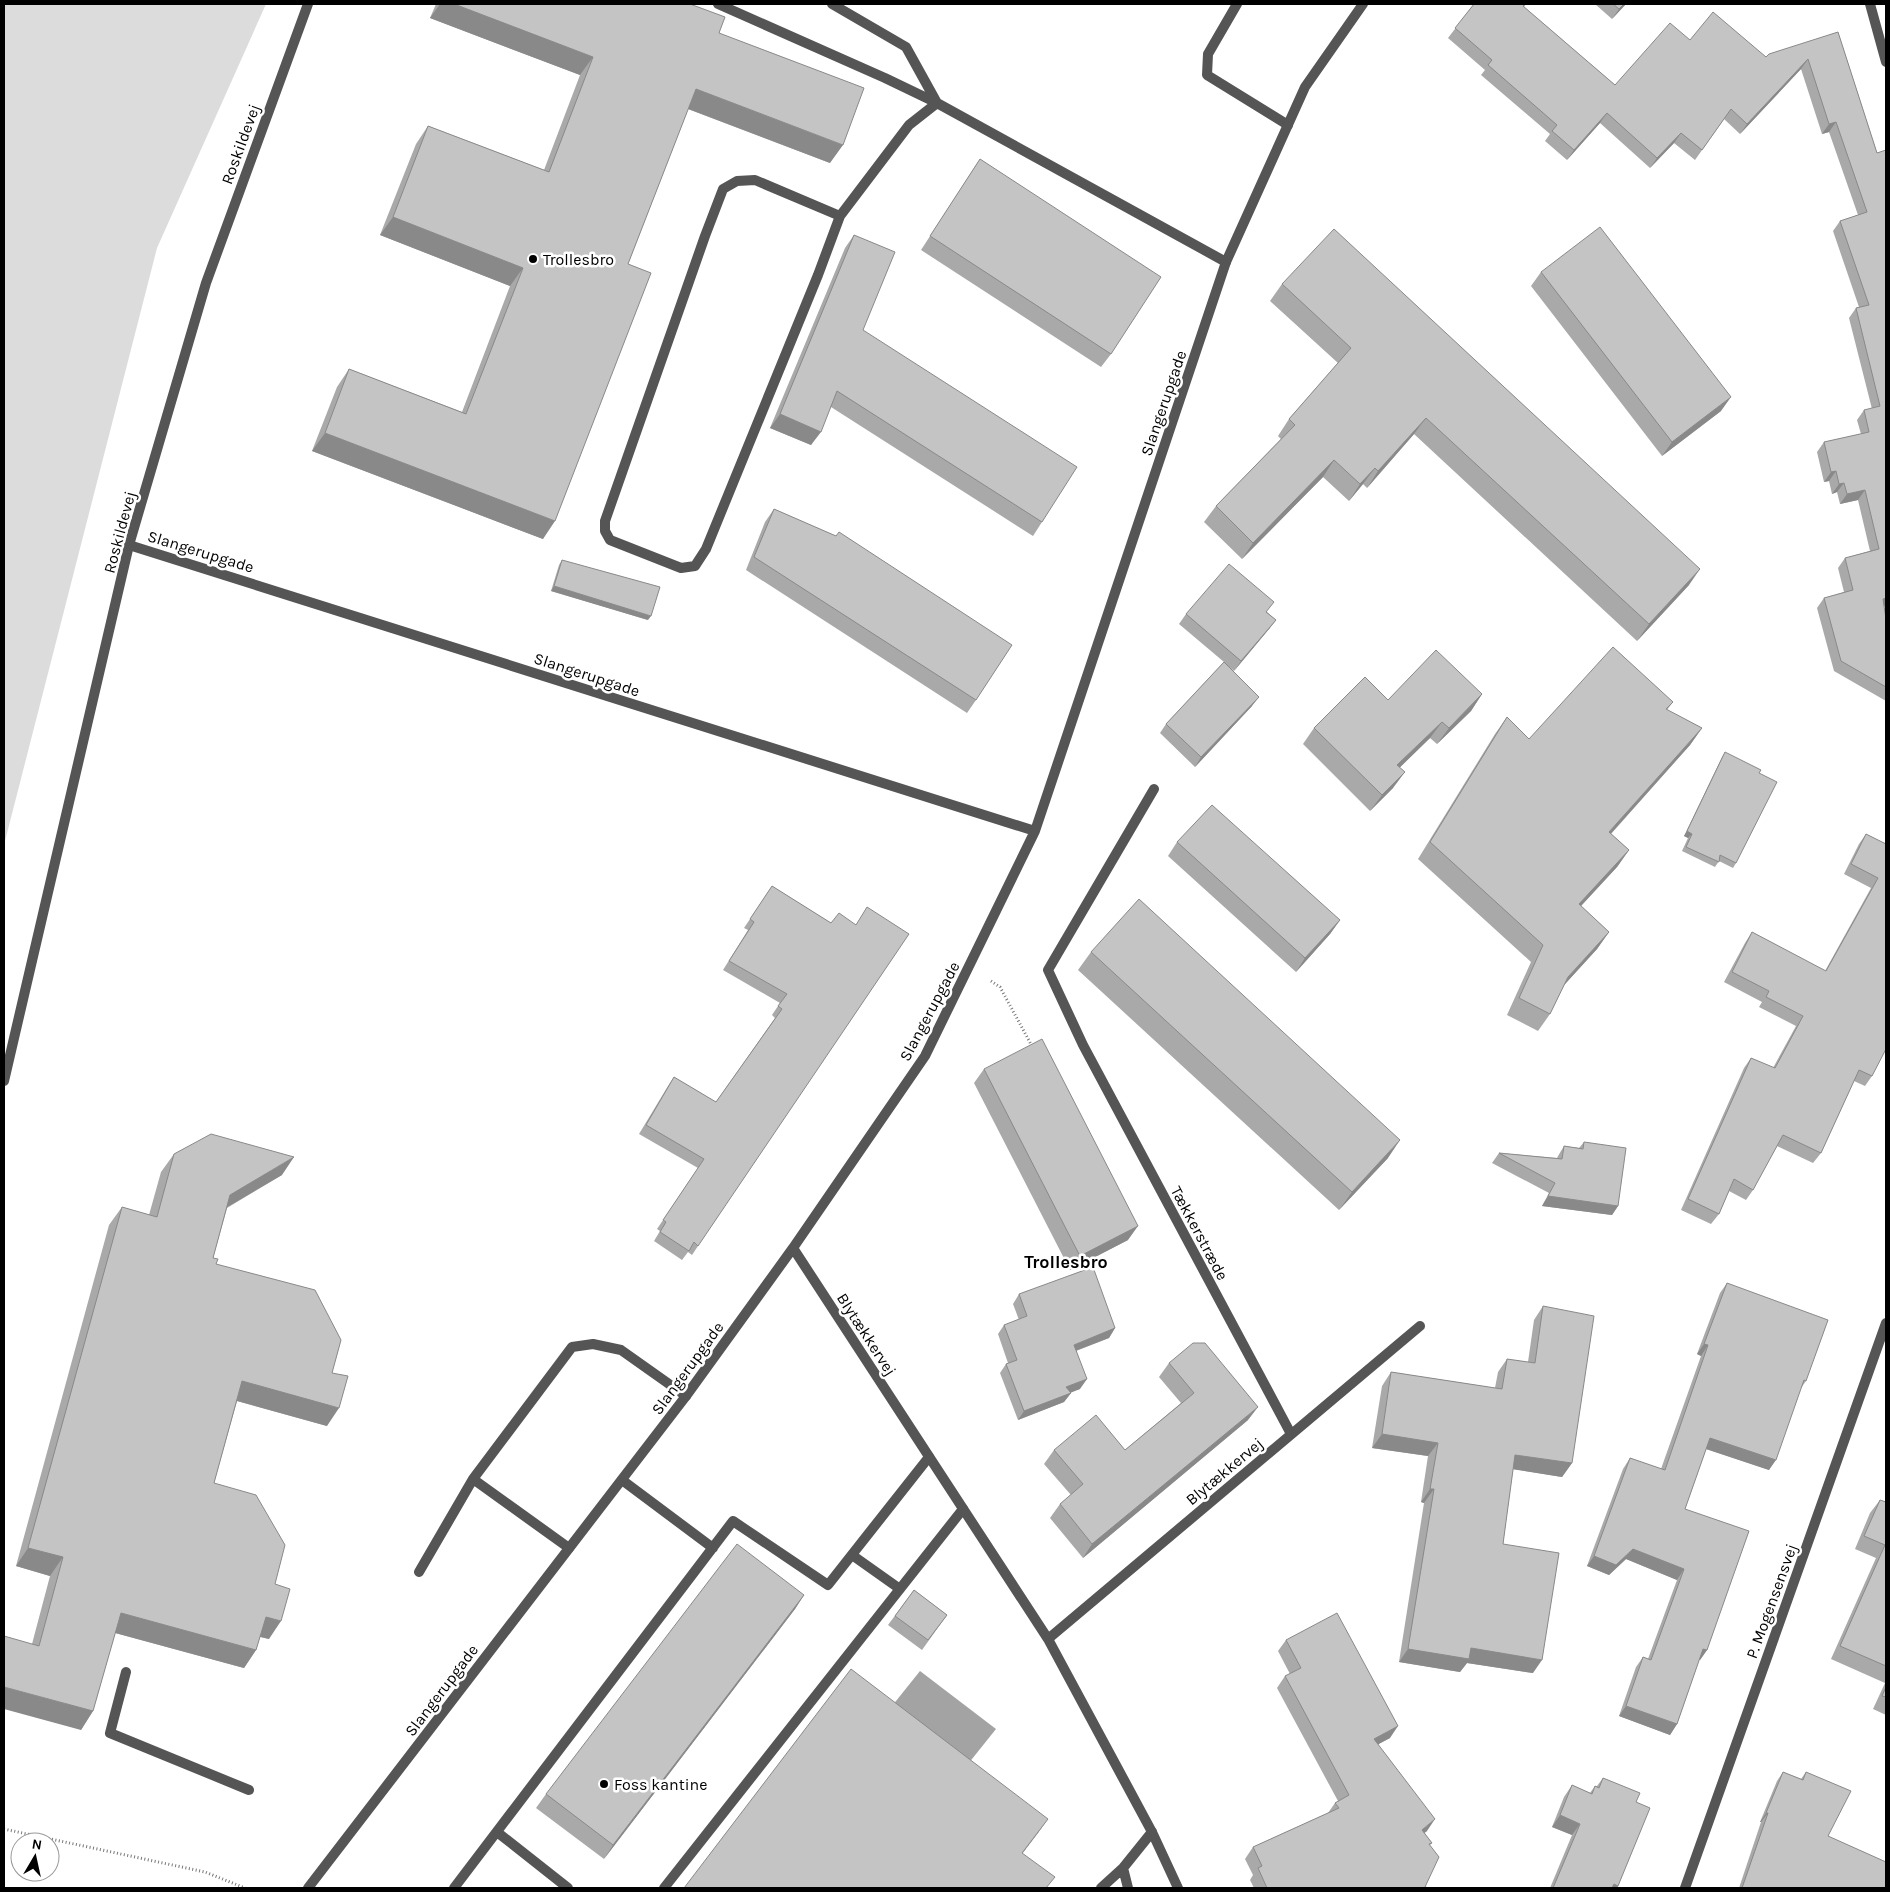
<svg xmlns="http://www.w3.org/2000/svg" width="1890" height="1892" font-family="Karla,sans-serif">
  <rect width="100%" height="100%" fill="#fff"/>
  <path fill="#dcdcdc" d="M4 4H266L157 248 4 845Z"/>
  <path fill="#a3a3a3" d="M920 1671 996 1729 968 1764 892 1706Z"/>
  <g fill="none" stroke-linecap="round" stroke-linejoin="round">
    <path stroke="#777" stroke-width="3" stroke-dasharray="1 2.5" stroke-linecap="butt" d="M991 981 1000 987 1033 1048
      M4 1829 205 1872 245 1888"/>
    <path stroke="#555" stroke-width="10" d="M718 4 885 78 937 103
      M832 4 906 47 937 103
      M1237 4 1208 54 1207 75 1288 125
      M840 216 755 180 737 181 723 189 705 236 605 521V531L610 540 681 568 695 566 706 549 818 275 840 216 909 125 937 103 1226 262
      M622 1480 713 1548
      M569 1548 473 1479 572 1347 593 1344 621 1350 686 1396
      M852 1555 900 1589
      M419 1572 473 1479
      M126 1672 110 1733 249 1790
      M497 1832 568 1888
      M454 1888 733 1521 828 1585 929 1457
      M664 1888 963 1509
      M1101 1888 1123 1868
      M1128 1888 1123 1868 1152 1832"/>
    <path stroke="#555" stroke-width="10" d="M1870 4 1886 62
      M129 545 1035 831
      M1154 789 1048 970 1083 1045 1291 1434
      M793 1248 1048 1639 1152 1832 1178 1888
      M1048 1639 1420 1326
      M308 1888 686 1396 793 1248 925 1056 1035 831 1226 262 1305 87 1363 4
      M1685 1888 1886 1323"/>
    <path stroke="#555" stroke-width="10" d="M4 1081 129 545 206 283 308 4"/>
  </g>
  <path fill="#a9a9a9" d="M436 4H690L719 33 830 163 688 109 628 264 543 539 312 451 337 387 349 369 462 412 510 286 380 235 416 144 428 126 544 170 580 75 430 18Z
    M1474 4H1526L1524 7 1615 85 1690 40 1766 57 1838 32 1877 153 1884 607 1886 619V701L1834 671 1817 608 1824 598 1844 592 1838 568 1845 558 1870 551 1858 500 1840 504 1837 492 1832 494 1829 481 1824 482 1817 452 1824 442 1861 434 1857 420 1864 410 1872 409 1849 318 1856 308 1859 307 1833 231 1840 221 1858 215 1829 132 1822 134 1801 69 1740 134 1724 119 1695 160 1674 143 1650 168 1600 123 1567 160 1545 141 1550 134 1481 75 1485 70 1448 38Z
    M1595 4H1626L1612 19Z
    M980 159 1111 354 1101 367 921 250Z
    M854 235 863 330 1042 522 1033 536 831 407 811 445 770 428 845 248Z
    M1541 272 1721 411 1662 456 1531 286Z
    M1282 284 1689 585 1637 641 1414 434 1367 488 1363 484 1349 501 1323 477 1242 559 1204 522 1216 506 1281 439 1278 436 1289 419 1338 363 1270 301Z
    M774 509 836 536 976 700 967 713 746 570 765 522Z
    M562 560 648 620 551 591 559 565Z
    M1267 612 1276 620 1269 629 1234 671 1228 666 1252 706 1195 767 1160 733 1166 724 1224 662 1179 624 1186 614Z
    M1482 694 1471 711 1437 744 1430 738 1400 767 1393 788 1370 811 1303 744 1314 728 1388 700Z
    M1673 702 1667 710 1702 728 1690 745 1611 834 1629 850 1617 867 1581 906 1609 932 1597 949 1564 985 1550 1014 1538 1031 1507 1015 1531 962 1418 859 1495 734 1507 717 1529 739Z
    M1725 752 1736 863 1733 868 1719 861 1715 867 1682 851 1688 838 1684 836 1722 757Z
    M1866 834 1886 844 1872 1076 1865 1086 1854 1081 1821 1153 1813 1163 1777 1146 1753 1190 1746 1200 1729 1191 1719 1214 1711 1224 1681 1210 1744 1068 1751 1058 1773 1068 1796 1026 1759 1007 1762 1002 1724 982 1745 943 1752 932 1825 971 1871 888 1844 874 1859 844Z
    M1177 842 1340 920 1330 934 1296 972 1168 856Z
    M772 886 831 923 698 1246 692 1255 688 1252 682 1260 654 1241 660 1231 657 1229 698 1168 639 1134 668 1086 674 1077 716 1102 775 1018 772 1015 780 1003 723 970 748 930 744 928Z
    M1091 952 1388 1158 1339 1210 1078 970Z
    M984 1069 1128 1240 1070 1270 974 1083Z
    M1584 1142 1618 1206 1612 1215 1542 1206 1549 1193 1492 1163 1499 1153 1557 1158 1558 1156 1564 1146 1579 1148Z
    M174 1154 282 1175 227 1208 213 1258 216 1264 332 1373 327 1426 237 1401 214 1483 275 1584 269 1639 260 1637 256 1650 244 1668 115 1633 93 1711 81 1730 32 1644 50 1576 16 1566 109 1225 122 1207 149 1215 161 1172Z
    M1727 1283 1806 1381 1801 1388 1769 1470 1706 1449 1685 1509 1707 1650 1700 1660H1699L1677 1724 1670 1735 1619 1716 1636 1667 1643 1657 1648 1659 1677 1580 1626 1559 1609 1575 1587 1566 1623 1469 1630 1458 1661 1469 1701 1356 1697 1354 1720 1293Z
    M1019 1294 1115 1328 1109 1338 1076 1351 1080 1389 1070 1392 1071 1393 1064 1402 1018 1420 1000 1373 1006 1364 1008 1363 998 1334 1004 1325 1019 1320 1013 1304Z
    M1543 1306 1572 1463 1562 1477 1513 1469 1503 1544 1533 1673 1467 1663 1460 1672 1399 1662 1424 1503 1421 1502 1428 1456 1372 1448 1382 1386 1391 1372 1495 1388 1498 1372 1507 1359 1528 1362 1534 1320Z
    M1169 1363 1248 1420 1083 1558 1050 1518 1060 1504 1071 1495 1044 1464 1054 1450H1125L1181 1403 1159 1377Z
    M1880 1500 1886 1502V1715L1873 1709 1885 1683 1831 1659 1876 1558 1855 1549 1870 1513Z
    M914 1590 947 1615 922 1650 888 1625Z
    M804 1595 795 1609 604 1859 536 1808 546 1794Z
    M1286 1640 1390 1738 1378 1744 1427 1831 1424 1833 1432 1843 1430 1845 1425 1887 1429 1888H1254L1250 1880 1253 1875 1245 1859 1253 1847 1328 1813 1335 1803 1338 1801 1277 1688 1285 1676 1290 1674 1278 1651Z
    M1783 1772 1801 1779 1806 1772 1828 1836 1886 1888H1739L1761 1822H1760L1777 1781Z
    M1603 1778 1636 1802 1618 1886 1617 1888H1550L1572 1835 1552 1827 1564 1797 1572 1785 1590 1793 1595 1786H1597Z"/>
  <path fill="#898989" d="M440 4H454L593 57 580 75 430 18Z
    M1624 4H1626L1612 19 1619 9Z
    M1808 59 1801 69 1740 134 1747 124Z
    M696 89 843 145 830 163 683 107Z
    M1607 113 1600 123 1567 160 1574 150Z
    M1836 122 1829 132 1822 134 1829 124Z
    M1681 133 1674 143 1650 168 1657 158Z
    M393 217 523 268 510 286 380 235Z
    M1731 397 1721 411 1662 456 1672 442Z
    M780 414 821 432 811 445 770 428Z
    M1426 418 1414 434 1367 488 1378 471Z
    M325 433 555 521 543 539 312 451Z
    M1334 460 1323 477 1242 559 1253 543Z
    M1375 468 1363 484 1349 501 1360 484Z
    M1836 471 1829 481 1824 482 1831 472Z
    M1844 483 1837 492 1832 494 1839 484Z
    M1865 490 1858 500 1840 504 1847 494Z
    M1700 569 1689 585 1637 641 1649 624Z
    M554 586 651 616 648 620 551 591Z
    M1886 598V606L1876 609 1883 599Z
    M1276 620 1269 629 1234 671 1241 661Z
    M1482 694 1471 711 1437 744 1449 728Z
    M1259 697 1252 706 1195 767 1201 757Z
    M1442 722 1430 738 1386 781 1397 765Z
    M1702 728 1690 745 1597 849 1609 832Z
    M1405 772 1393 788 1370 811 1382 795Z
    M1687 831 1692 834 1688 838 1684 836Z
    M1629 850 1617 867 1567 921 1579 904Z
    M1340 920 1330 934 1296 972 1305 958Z
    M1609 932 1597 949 1556 994 1568 977Z
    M1400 1140 1388 1158 1339 1210 1352 1192Z
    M294 1157 282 1175 217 1213 230 1195Z
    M1548 1196 1618 1206 1612 1215 1542 1206Z
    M1138 1226 1128 1240 1070 1270 1080 1256Z
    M1115 1328 1109 1338 1067 1354 1074 1345Z
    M1704 1344 1708 1345 1701 1356 1697 1354Z
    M1087 1379 1080 1389 1060 1397 1066 1387Z
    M242 1381 339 1408 327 1426 230 1399Z
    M1071 1393 1064 1402 1018 1420 1024 1411Z
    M1258 1407 1248 1420 1083 1558 1092 1544Z
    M1382 1434 1438 1443 1428 1456 1372 1448Z
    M1710 1438 1776 1460 1769 1470 1703 1448Z
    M1515 1455 1572 1463 1562 1477 1505 1468Z
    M1430 1489H1434L1424 1503 1421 1502Z
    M28 1548 63 1557 50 1576 16 1566Z
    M1633 1549 1684 1569 1677 1580 1626 1559 1609 1575 1587 1566 1594 1556Z
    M804 1595 795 1609 604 1859 613 1845Z
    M121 1613 256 1650 244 1668 108 1631Z
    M266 1617 281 1621 269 1639 253 1635Z
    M1471 1648 1542 1660 1533 1673 1467 1663 1460 1672 1399 1662 1408 1649Z
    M1703 1649 1707 1650 1700 1660 1696 1659Z
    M4 1687 93 1711 81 1730 4 1709Z
    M1626 1706 1677 1724 1670 1735 1619 1716Z
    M1398 1726 1390 1738 1366 1751 1374 1739Z
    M1766 1813H1768L1761 1822H1760Z
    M1560 1815 1580 1824 1572 1835 1552 1827Z
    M1048 1819 1038 1833 1013 1866 1022 1853Z
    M1435 1819 1427 1831 1414 1841 1422 1830Z
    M1614 1884 1618 1886 1617 1888H1611Z"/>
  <path fill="#c4c4c4" stroke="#898989" d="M454 4H690L725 17 719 33 864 88 843 145 696 89 628 264 651 273 555 521 325 433 349 369 466 414 523 268 393 217 428 126 549 172 593 57Z
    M1474 4H1525L1523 6 1615 85 1670 23 1690 40 1713 12 1766 57 1769 54 1838 32 1877 153 1886 150V598L1883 599 1886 619V687L1841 661 1824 598 1853 590 1845 558 1879 549 1865 490 1847 494 1844 483 1839 484 1836 471 1831 472 1824 442 1869 432 1864 410 1880 406 1856 308 1869 305 1840 221 1867 212 1836 122 1829 124 1808 59 1747 124 1731 109 1702 150 1681 133 1657 158 1607 113 1574 150 1552 131 1557 125 1488 65 1492 60 1455 28Z
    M1613 4H1624L1619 9Z
    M980 159 1161 277 1111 354 930 236Z
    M1600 227 1731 397 1672 442 1541 272Z
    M1334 229 1700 569 1649 624 1426 418 1378 471 1375 468 1360 484 1334 460 1253 543 1216 506 1295 425 1289 419 1351 348 1282 284Z
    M854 235 895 252 863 330 1077 467 1042 522 837 391 821 432 780 414Z
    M774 509 836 536 839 532 1012 645 976 700 754 557Z
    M562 560 660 587 651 616 554 586Z
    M1229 564 1274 602 1266 612 1276 620 1241 661 1186 614Z
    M1613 647 1673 702 1666 709 1702 728 1609 832 1629 850 1579 904 1609 932 1568 977 1550 1014 1519 998 1543 945 1430 842 1507 717 1529 739Z
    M1436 650 1482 694 1449 728 1442 722 1397 765 1405 772 1382 795 1314 728 1365 677 1388 700Z
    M1224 662 1259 697 1201 757 1166 724Z
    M1725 752 1761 770 1759 773 1777 782 1736 863 1720 855 1719 862 1686 847 1692 834 1687 831Z
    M1212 805 1340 920 1305 958 1177 842Z
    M1866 834 1886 844V1049L1872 1076 1859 1070 1821 1153 1783 1135 1753 1190 1734 1179 1719 1214 1688 1199 1751 1058 1775 1068 1803 1016 1766 997 1769 991 1732 972 1752 932 1826 971 1878 878 1851 864Z
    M772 886 831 923 839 913 856 925 867 907 909 934 698 1246 694 1242 689 1251 660 1232 666 1222 663 1220 704 1159 646 1125 674 1077 716 1102 782 1009 778 1006 787 994 729 961 754 922 750 919Z
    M1139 899 1400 1140 1352 1192 1091 952Z
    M1042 1039 1138 1226 1080 1256 984 1069Z
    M211 1134 294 1157 230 1195 213 1258 218 1259 216 1264 315 1290 341 1340 332 1373 348 1376 339 1408 242 1381 214 1483 256 1495 285 1545 275 1584 290 1589 281 1621 266 1617 256 1650 121 1613 93 1711 4 1687V1636L39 1646 63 1557 28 1548 122 1207 157 1217 174 1154Z
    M1584 1142 1626 1148 1618 1206 1548 1196 1555 1183 1499 1153 1562 1159 1564 1146 1583 1149Z
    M1093 1267 1115 1328 1074 1345 1087 1379 1066 1387 1071 1393 1024 1411 1006 1364 1017 1360 1004 1325 1027 1316 1019 1294Z
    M1727 1283 1828 1320 1806 1381 1804 1380 1776 1460 1710 1438 1685 1509 1749 1531 1707 1650 1703 1649 1677 1724 1626 1706 1643 1657 1651 1660 1684 1569 1633 1549 1616 1565 1594 1556 1630 1458 1665 1470 1708 1345 1704 1344Z
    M1543 1306 1594 1316 1572 1463 1515 1455 1503 1544 1559 1553 1542 1660 1471 1648 1469 1659 1408 1649 1434 1489H1430L1438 1443 1382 1434 1391 1372 1502 1389 1507 1359 1535 1363Z
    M1193 1343H1205L1258 1407 1092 1544 1060 1504 1083 1484 1054 1450 1096 1415 1125 1450 1194 1393 1169 1363Z
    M1880 1500 1886 1502V1666L1840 1646 1885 1545 1864 1536Z
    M737 1544 804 1595 613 1845 546 1794Z
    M914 1590 947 1615 928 1640 895 1616Z
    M1337 1613 1398 1726 1374 1739 1435 1819 1422 1830 1432 1843 1429 1844 1439 1857 1425 1887 1429 1888H1267L1258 1868 1262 1866 1253 1847 1339 1808 1335 1803 1349 1795 1285 1676 1301 1668 1286 1640Z
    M851 1669 1048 1819 1022 1853 1055 1877 1046 1888H684Z
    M1886 1687V1697L1882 1696Z
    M1783 1772 1803 1780 1806 1772 1851 1791 1828 1836 1886 1862V1888H1742L1768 1813H1766Z
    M1603 1778 1640 1793 1636 1802 1650 1808 1618 1886 1614 1884 1612 1888H1553L1580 1824 1560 1815 1572 1785 1592 1794 1595 1786 1599 1788Z"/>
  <g fill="#000" stroke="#fff" stroke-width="2">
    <circle cx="533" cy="259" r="5"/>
    <circle cx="604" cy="1784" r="5"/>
  </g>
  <g text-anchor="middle" stroke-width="5" stroke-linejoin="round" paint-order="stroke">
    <g font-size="16" fill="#000" stroke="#fff">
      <text transform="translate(240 144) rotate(-70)" y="6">Roskildevej</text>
      <text transform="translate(1163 403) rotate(-71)" y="6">Slangerupgade</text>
      <text transform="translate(119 532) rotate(-75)" y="6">Roskildevej</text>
      <text transform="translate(201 551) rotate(17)" y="6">Slangerupgade</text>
      <text transform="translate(587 674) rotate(18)" y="6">Slangerupgade</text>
      <text transform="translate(929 1011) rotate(-62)" y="6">Slangerupgade</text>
      <text transform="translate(1200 1233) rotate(62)" y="6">Tækkerstræde</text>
      <text transform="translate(867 1334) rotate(57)" y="6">Blytækkervej</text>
      <text transform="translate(687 1368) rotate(-54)" y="6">Slangerupgade</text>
      <text transform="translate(1224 1471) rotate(-40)" y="6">Blytækkervej</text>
      <text transform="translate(1771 1601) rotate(-70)" y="6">P. Mogensensvej</text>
      <text transform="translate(441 1690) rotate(-53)" y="6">Slangerupgade</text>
    </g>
    <g font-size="16" fill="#000" stroke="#fff" text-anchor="start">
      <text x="543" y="265">Trollesbro</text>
      <text x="614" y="1790">Foss kantine</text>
    </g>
    <g font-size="18" font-weight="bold" fill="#000" stroke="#fff">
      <text x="1066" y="1268">Trollesbro</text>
    </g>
  </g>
  <rect width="1890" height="1892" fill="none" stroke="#000000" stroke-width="10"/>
  <g transform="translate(35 1857) rotate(9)"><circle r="24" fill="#ffffff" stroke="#999999"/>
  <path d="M0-4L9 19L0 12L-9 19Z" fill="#000000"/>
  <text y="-8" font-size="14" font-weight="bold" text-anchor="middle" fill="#000000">N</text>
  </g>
</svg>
